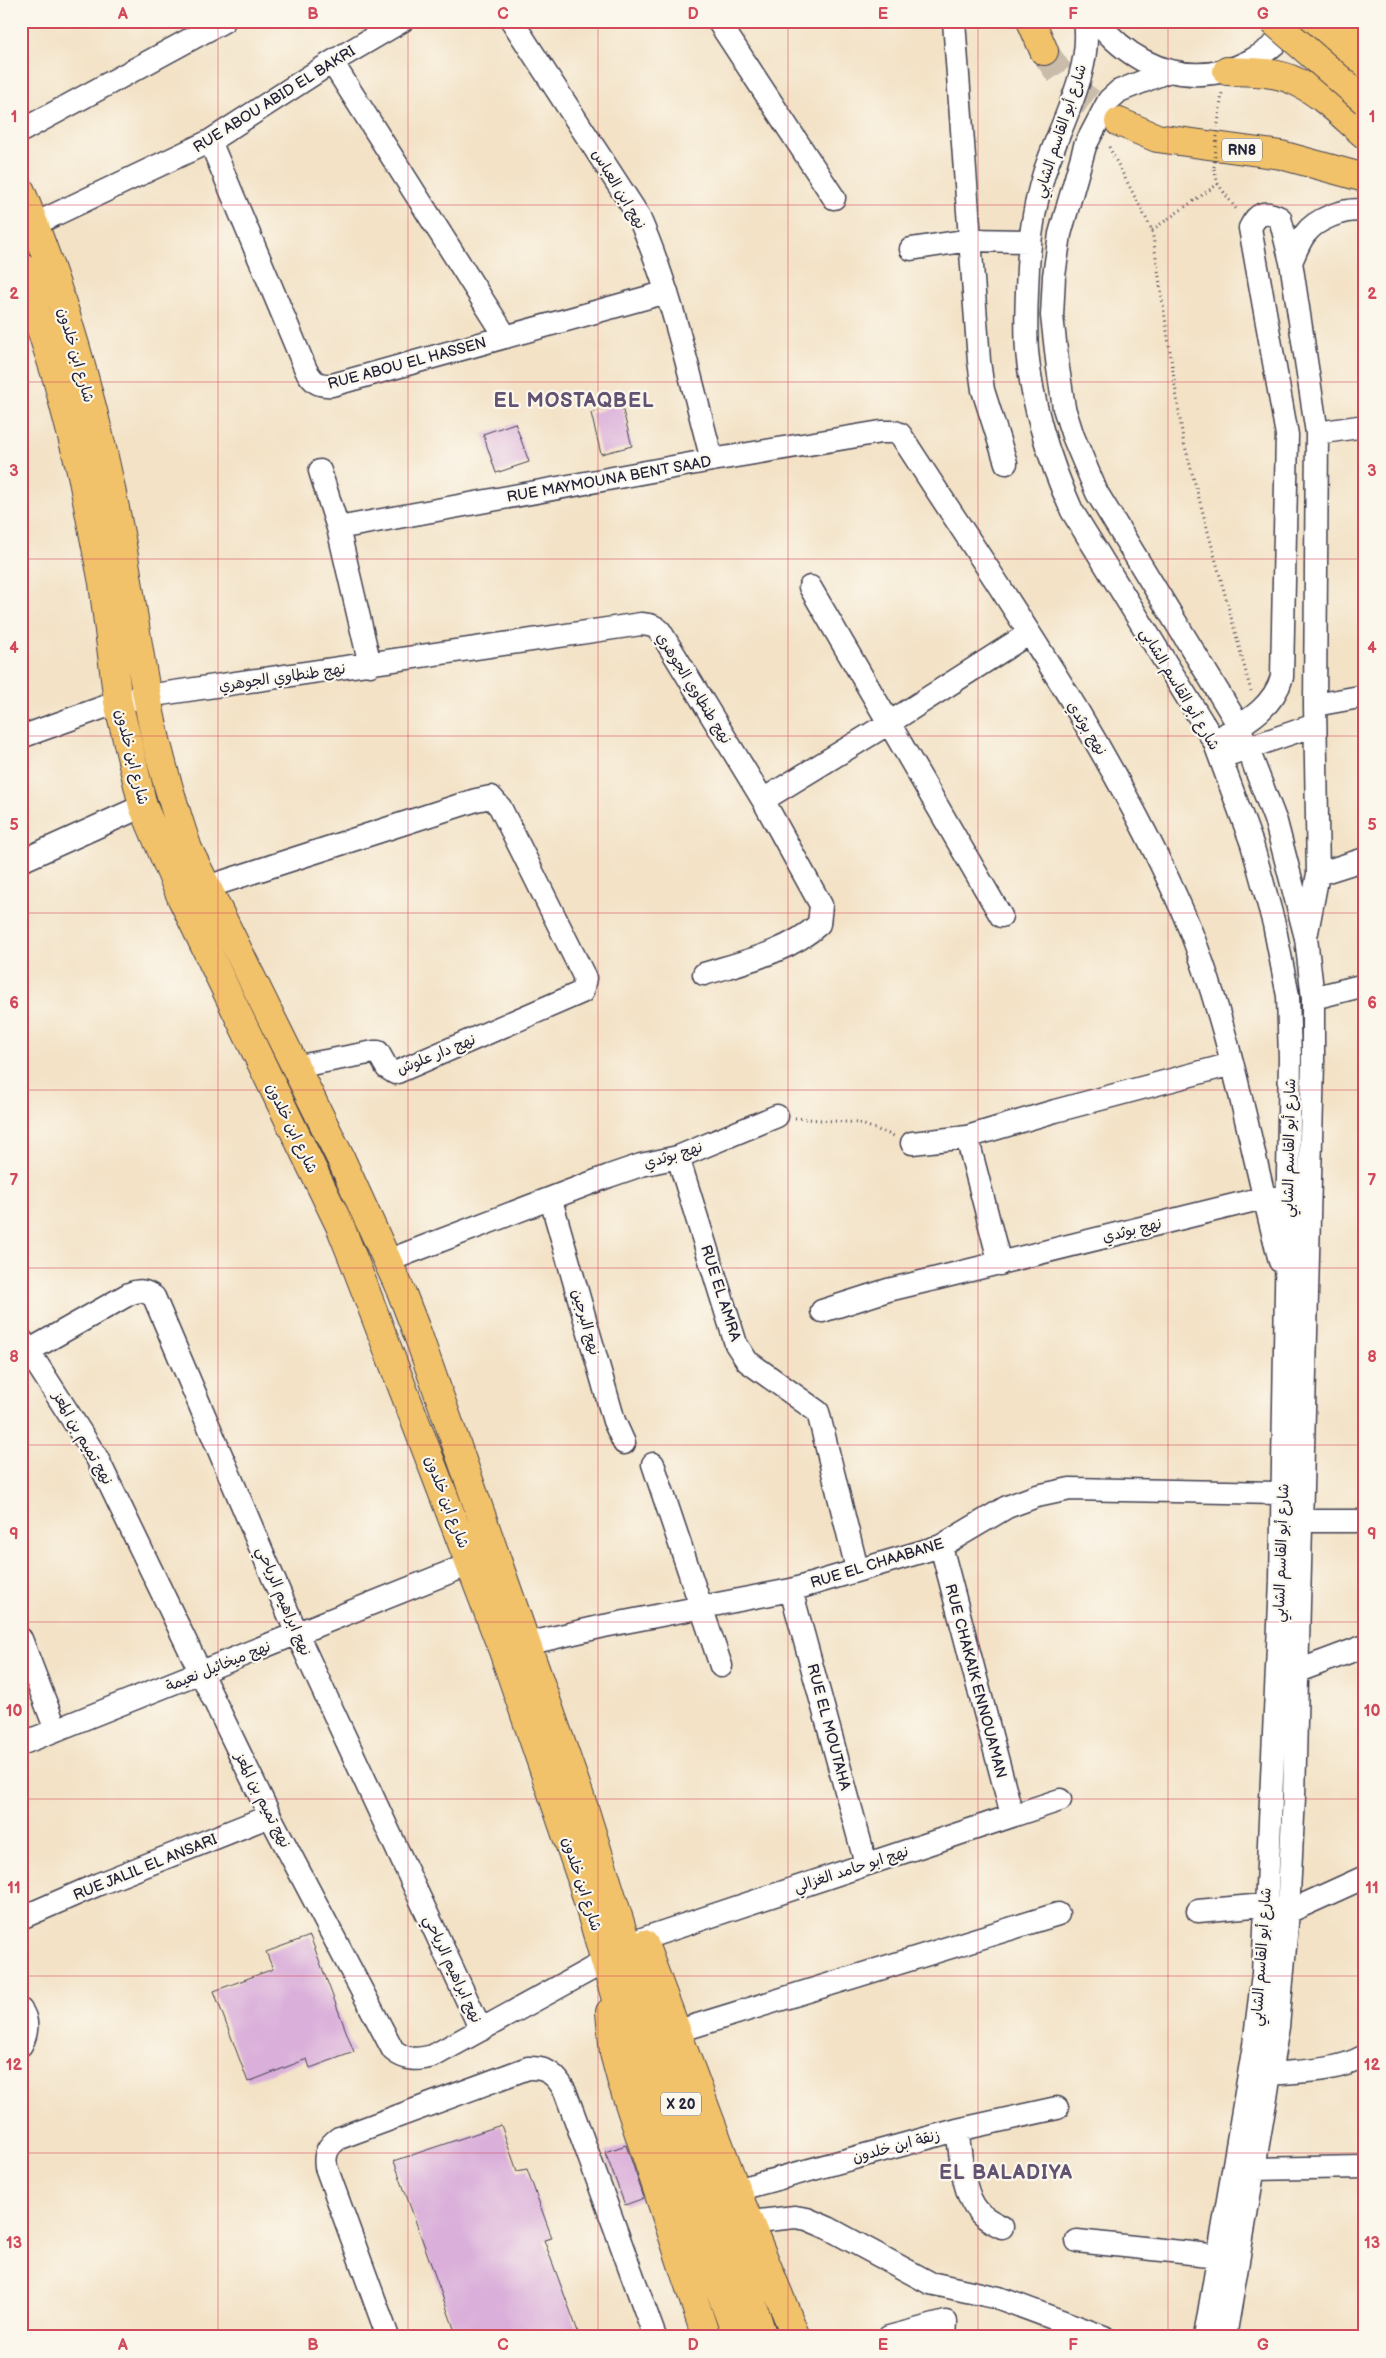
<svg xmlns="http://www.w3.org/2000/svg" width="1386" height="2358" font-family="'Balsamiq Sans','Playpen Sans Arabic',sans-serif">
  <rect width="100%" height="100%" fill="#fbf7ec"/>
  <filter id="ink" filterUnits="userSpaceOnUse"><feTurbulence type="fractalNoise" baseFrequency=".02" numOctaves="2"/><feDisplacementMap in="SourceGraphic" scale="10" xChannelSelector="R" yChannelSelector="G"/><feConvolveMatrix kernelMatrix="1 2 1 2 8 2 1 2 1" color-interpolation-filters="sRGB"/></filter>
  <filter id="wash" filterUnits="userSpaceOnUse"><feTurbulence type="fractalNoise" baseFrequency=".0096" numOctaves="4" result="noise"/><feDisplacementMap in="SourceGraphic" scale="20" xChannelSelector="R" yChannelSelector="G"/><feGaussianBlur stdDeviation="1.12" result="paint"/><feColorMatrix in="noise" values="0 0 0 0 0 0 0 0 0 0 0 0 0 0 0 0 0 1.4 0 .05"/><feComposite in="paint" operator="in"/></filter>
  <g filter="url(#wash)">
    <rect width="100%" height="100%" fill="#f3e2c6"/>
    <g id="blocks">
      <path fill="#daafda" d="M620 399 632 446 601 454 591 413 605 409 604 404Z
        M515 423 529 462 496 473 483 434Z
        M310 1936 354 2052 310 2068 307 2059 248 2082 214 1991 273 1969 266 1952Z
        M501 2125 517 2171 527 2169 552 2238 544 2240 580 2337H457L394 2161Z
        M626 2145 644 2198 625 2205 605 2152Z"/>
    </g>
  </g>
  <g filter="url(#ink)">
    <use href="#blocks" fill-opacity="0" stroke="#413f50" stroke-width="1"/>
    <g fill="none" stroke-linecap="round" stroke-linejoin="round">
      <path stroke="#c9bcaa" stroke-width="28" stroke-dasharray="28 14" stroke-linecap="butt" d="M1044 51 1062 77 1086 99 1119 122"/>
      <defs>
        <path id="minor" d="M512 21 638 215C672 293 690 377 712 460
          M718 21 834 198
          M954 21 979 361 983 390 1006 463
          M1085 21C1093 72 1057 130 1043 177 1034 207 1030 237 1028 267 1027 295 1025 323 1027 351 1032 406 1050 462 1072 511L1214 741 1252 844 1274 924 1288 996 1290 1058 1281 1581 1263 1974 1254 2045 1205 2337
          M1097 21C1153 92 1241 92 1297 21
          M332 62 506 337
          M1169 71 1119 91 1109 100 1085 146 1060 234 1054 276 1052 316 1058 368 1064 408 1073 436 1097 493 1239 726 1276 822 1306 938 1313 998V1062L1294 1797 1288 1912 1278 2027 1225 2337
          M21 131 224 21
          M210 141 306 370C313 382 318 386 332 385L667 292
          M35 224 210 141 332 62 402 21
          M911 249 970 240 1030 241
          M1291 262C1295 253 1299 242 1305 234 1316 219 1346 207 1365 211
          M1317 433 1365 426
          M320 471 338 528 370 665
          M338 528 712 460 881 432H895L900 434C1000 589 1108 741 1182 910 1230 1022 1249 1143 1280 1261
          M1315 705 1365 696
          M1226 734C1250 720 1274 705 1282 677L1287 435 1250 228C1257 213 1265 210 1280 218L1291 262 1317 433 1315 705 1318 874 1307 932
          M21 737 118 702 147 696 641 624C649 625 654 625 660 631L763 800 889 723 810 587
          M1233 753 1315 725
          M21 861 143 806
          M1318 874 1365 859
          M207 887 476 800 491 797 500 807 585 978 582 992 395 1073 387 1068 378 1052H374L294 1067
          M1001 916 889 723 1028 634
          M704 974C743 962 789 952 819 924L821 905 763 800
          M1313 998 1365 985
          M967 1137 1000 1264
          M912 1143 967 1137 1055 1111 1232 1064
          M678 1157 736 1344 747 1361 818 1412 857 1569
          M551 1200 614 1421 624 1443
          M387 1261 609 1176 641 1165 678 1157 777 1116
          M822 1311 888 1290 938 1278 1263 1198H1277
          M21 1339 97 1458 270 1816 393 2050C406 2061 418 2060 433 2056L606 1961
          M30 1350 129 1294C139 1290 145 1290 154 1297L297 1634 481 2030
          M653 1464 721 1666
          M1302 1521H1365
          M941 1546 1012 1815
          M791 1590 866 1864
          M21 1639 56 1730
          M526 1644 604 1626 791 1590 941 1546 1007 1507 1037 1496 1070 1489 1283 1493
          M1285 1673 1298 1671 1365 1646
          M21 1744 470 1564
          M1198 1911 1264 1905 1288 1912 1365 1877
          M21 1918 99 1884 270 1816
          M642 1939 1060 1800
          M21 2010C29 2021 27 2034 21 2045
          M678 2031 1058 1914
          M1270 2074C1302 2071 1336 2072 1365 2056
          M957 2130C961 2153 962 2195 979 2212 985 2219 994 2223 1002 2227
          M1255 2169 1365 2167
          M736 2190 957 2130 1057 2108
          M749 2222 795 2217 807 2219 828 2228 930 2283 999 2298 1104 2337
          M1077 2241 1219 2256 1233 2253
          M388 2337 326 2167C324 2153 328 2146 339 2138L528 2068C547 2067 556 2075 565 2091L655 2337
          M889 2337 946 2322 945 2337"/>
        <path id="highway" d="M1031 21 1044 51
          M1314 21 1365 66
          M1347 21 1365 37
          M1227 71C1249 72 1275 71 1295 81 1321 93 1343 116 1365 135
          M1119 122 1157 138 1281 155 1365 178
          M21 191C67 302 99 421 121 539 132 600 139 661 152 722 161 765 174 807 188 849L341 1159 401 1291 418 1335 585 1811 643 1996 737 2256 763 2337
          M21 267 57 379 82 475 103 583 118 702 143 806 182 899 340 1226 356 1266 503 1651 581 1878 620 2013 737 2337
          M644 1944 736 2190 796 2337
          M610 2012 614 2053 621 2079 706 2337"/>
      </defs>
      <use href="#minor" stroke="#413f50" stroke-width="25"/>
      <use href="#highway" stroke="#413f50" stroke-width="30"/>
      <path stroke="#413f50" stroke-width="3" stroke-dasharray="1 4" stroke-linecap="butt" d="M1218 124 1222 93
        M1109 147 1152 230 1183 439 1251 691
        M1214 169 1218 184 1236 209
        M1152 230 1218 184
        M795 1118 859 1123 894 1136"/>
      <use href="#minor" stroke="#fff" stroke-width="22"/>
      <use href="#highway" stroke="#f2c26a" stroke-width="28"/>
      <defs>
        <path id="highway-bridge" d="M1273 21 1365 101"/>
      </defs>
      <use href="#highway-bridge" stroke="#413f50" stroke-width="30" stroke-linecap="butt"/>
      <path stroke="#413f50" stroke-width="3" stroke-dasharray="1 4" stroke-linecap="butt" d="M1214 167 1218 127"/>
      <use href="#highway-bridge" stroke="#f2c26a" stroke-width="28"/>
    </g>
  </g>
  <path fill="none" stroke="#d1495b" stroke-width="1" stroke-opacity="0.55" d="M218 21V2337M408 21V2337M598 21V2337M788 21V2337M978 21V2337M1168 21V2337M21 205H1365M21 382H1365M21 559H1365M21 736H1365M21 913H1365M21 1090H1365M21 1268H1365M21 1445H1365M21 1622H1365M21 1799H1365M21 1976H1365M21 2153H1365"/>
  <g text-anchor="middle" stroke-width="4.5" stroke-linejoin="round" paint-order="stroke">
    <g fill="#fbf7ec" stroke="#636270" stroke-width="1">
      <rect x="1222" y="138.5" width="40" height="23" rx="4"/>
      <rect x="661" y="2092.5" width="40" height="23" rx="4"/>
    </g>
    <g font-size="14" font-weight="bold" fill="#22223b">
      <text x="1242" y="155">RN8</text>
      <text x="681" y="2109">X 20</text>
    </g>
    <g font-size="15" fill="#22223b" stroke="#fbf7ec">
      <text transform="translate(274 99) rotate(-32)" y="5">RUE ABOU ABID EL BAKRI</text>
      <text transform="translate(1060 131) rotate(-72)" y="5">شارع أبو القاسم الشابي</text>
      <text transform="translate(619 189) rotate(59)" y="5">نهج ابن العباس</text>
      <text transform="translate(76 355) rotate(74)" y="5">شارع ابن خلدون</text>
      <text transform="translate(407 363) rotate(-15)" y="5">RUE ABOU EL HASSEN</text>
      <text transform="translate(609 479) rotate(-10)" y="5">RUE MAYMOUNA BENT SAAD</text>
      <text transform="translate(282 677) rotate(-8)" y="5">نهج طنطاوي الجوهري</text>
      <text transform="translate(694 688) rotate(58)" y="5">نهج طنطاوي الجوهري</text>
      <text transform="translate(1180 689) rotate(59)" y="5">شارع أبو القاسم الشابي</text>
      <text transform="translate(1087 728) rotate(58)" y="5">نهج بوثدي</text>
      <text transform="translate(132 757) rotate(76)" y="5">شارع ابن خلدون</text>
      <text transform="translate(436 1054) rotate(-22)" y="5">نهج دار علوش</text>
      <text transform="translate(292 1128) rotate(64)" y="5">شارع ابن خلدون</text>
      <text transform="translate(1289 1148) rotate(-89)" y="5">شارع أبو القاسم الشابي</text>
      <text transform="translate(673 1155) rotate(-17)" y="5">نهج بوثدي</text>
      <text transform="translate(1132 1230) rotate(-14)" y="5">نهج بوثدي</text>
      <text transform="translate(721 1293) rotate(72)" y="5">RUE EL AMRA</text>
      <text transform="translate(586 1322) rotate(74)" y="5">نهج البرجين</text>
      <text transform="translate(83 1438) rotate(60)" y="5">نهج تميم بن المعز</text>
      <text transform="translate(447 1502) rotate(69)" y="5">شارع ابن خلدون</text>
      <text transform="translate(1281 1553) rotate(-88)" y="5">شارع أبو القاسم الشابي</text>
      <text transform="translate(877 1563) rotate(-17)" y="5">RUE EL CHAABANE</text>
      <text transform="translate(284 1601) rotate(67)" y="5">نهج ابراهيم الرياحي</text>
      <text transform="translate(218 1666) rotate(-22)" y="5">نهج ميخائيل نعيمة</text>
      <text transform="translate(976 1681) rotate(75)" y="5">RUE CHAKAIK ENNOUAMAN</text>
      <text transform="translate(829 1727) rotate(75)" y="5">RUE EL MOUTAHA</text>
      <text transform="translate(263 1800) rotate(63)" y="5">نهج تميم بن المعز</text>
      <text transform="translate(145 1867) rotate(-22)" y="5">RUE JALIL EL ANSARI</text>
      <text transform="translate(851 1869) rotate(-18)" y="5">نهج ابو حامد الغزالي</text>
      <text transform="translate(582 1884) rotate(72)" y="5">شارع ابن خلدون</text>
      <text transform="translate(1261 1957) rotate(-86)" y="5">شارع أبو القاسم الشابي</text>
      <text transform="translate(453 1969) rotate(65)" y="5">نهج ابراهيم الرياحي</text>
      <text transform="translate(896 2146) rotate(-15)" y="5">زنقة ابن خلدون</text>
    </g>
    <g font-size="20" font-weight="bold" letter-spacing="1" fill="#625373" stroke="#fbf7ec">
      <text x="574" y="407">EL MOSTAQBEL</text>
      <text x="1006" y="2179">EL BALADIYA</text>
    </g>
  </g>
  <rect width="1386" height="2358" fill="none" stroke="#fbf7ec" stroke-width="55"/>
  <rect x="28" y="28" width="1330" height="2302" fill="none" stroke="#d1495b" stroke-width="2"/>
  <g font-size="16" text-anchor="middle" font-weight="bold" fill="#d1495b">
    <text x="123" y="19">A</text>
    <text x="313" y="19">B</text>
    <text x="503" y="19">C</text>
    <text x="693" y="19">D</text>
    <text x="883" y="19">E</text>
    <text x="1073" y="19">F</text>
    <text x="1263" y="19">G</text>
    <text x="14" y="122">1</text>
    <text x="1372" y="122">1</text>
    <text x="14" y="299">2</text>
    <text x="1372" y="299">2</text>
    <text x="14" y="476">3</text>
    <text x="1372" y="476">3</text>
    <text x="14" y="653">4</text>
    <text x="1372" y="653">4</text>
    <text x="14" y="830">5</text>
    <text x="1372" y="830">5</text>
    <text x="14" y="1008">6</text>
    <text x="1372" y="1008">6</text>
    <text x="14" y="1185">7</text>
    <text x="1372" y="1185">7</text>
    <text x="14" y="1362">8</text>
    <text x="1372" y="1362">8</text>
    <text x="14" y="1539">9</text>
    <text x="1372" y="1539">9</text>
    <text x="14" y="1716">10</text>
    <text x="1372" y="1716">10</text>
    <text x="14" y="1893">11</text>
    <text x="1372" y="1893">11</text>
    <text x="14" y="2070">12</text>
    <text x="1372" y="2070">12</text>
    <text x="14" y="2248">13</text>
    <text x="1372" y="2248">13</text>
    <text x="123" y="2350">A</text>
    <text x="313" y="2350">B</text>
    <text x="503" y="2350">C</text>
    <text x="693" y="2350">D</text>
    <text x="883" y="2350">E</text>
    <text x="1073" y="2350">F</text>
    <text x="1263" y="2350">G</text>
  </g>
</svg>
